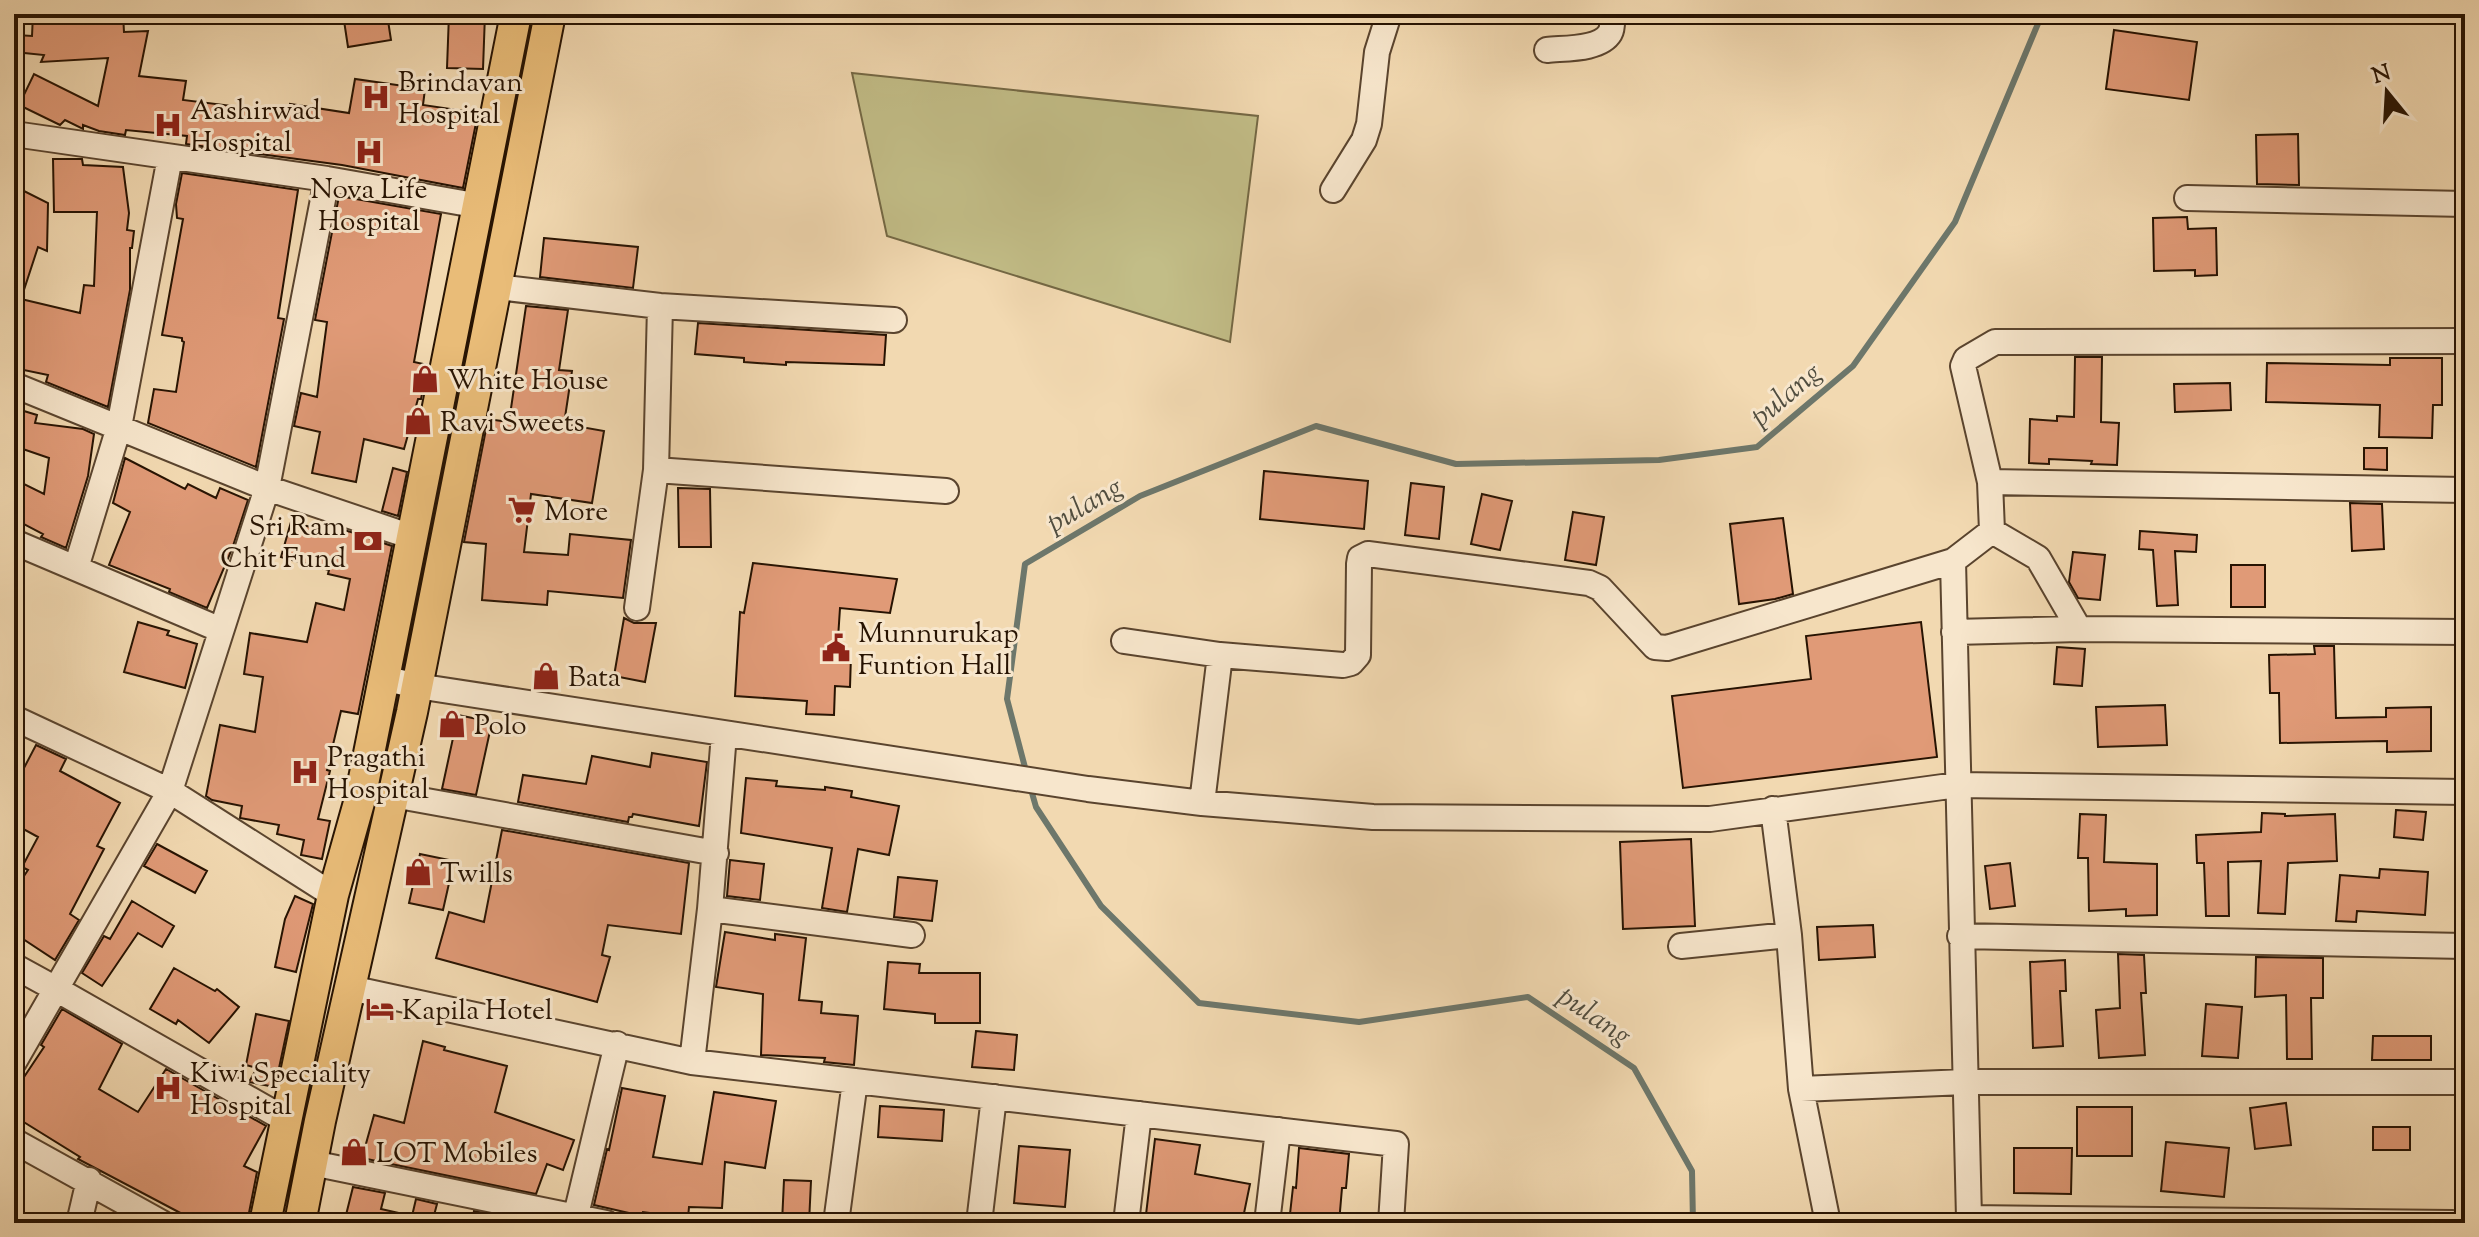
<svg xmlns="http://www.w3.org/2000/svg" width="2479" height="1237" font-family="'Sorts Mill Goudy',serif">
  <rect width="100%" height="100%" fill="#f2d9b1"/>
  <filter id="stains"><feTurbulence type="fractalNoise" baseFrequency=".0025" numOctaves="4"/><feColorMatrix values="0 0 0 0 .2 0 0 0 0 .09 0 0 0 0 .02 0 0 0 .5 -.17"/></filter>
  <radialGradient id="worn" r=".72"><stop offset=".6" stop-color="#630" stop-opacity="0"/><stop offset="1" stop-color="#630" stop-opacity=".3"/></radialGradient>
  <path fill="#c2bd87" stroke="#746844" stroke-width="2" d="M852 73 1258 116 1230 342 887 236Z"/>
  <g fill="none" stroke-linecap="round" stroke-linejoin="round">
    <path stroke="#6d776b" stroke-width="6" d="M1027 775 1007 699 1025 564 1140 496 1316 426 1456 464 1659 460 1757 447 1853 366 1955 222 2042 14
      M1030 786 1036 807 1101 906 1199 1003 1359 1022 1528 997 1634 1068 1692 1171 1693 1223"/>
  </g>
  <path fill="#e09a77" stroke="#271302" stroke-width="2" d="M33 14H123L124 32 148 31 139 76 186 81 183 100 289 113 290 104 349 113 355 79 425 89 423 105 478 113 463 188 342 165 186 144 187 136 126 130 125 135 99 131 83 125V129L65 120 60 125 19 105 34 74 98 106 108 58 41 62 44 55 15 52 17 35 32 36Z
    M343 14H387L391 40 348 47Z
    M449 14H485L483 69 447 68Z
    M2114 30 2197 42 2189 100 2106 89Z
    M2298 134 2299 185 2257 184 2256 135Z
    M53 159H82L83 165 123 167 129 213 127 230 134 231 132 248H130V290L108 407 46 382 48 375 14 368V218L22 190 48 203 47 251 38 247 21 299 80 313 84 285 94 286 97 212H54Z
    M182 173 298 190 278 318 284 319 256 467 148 423 154 389 176 392 184 342 182 341V338L162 335 183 219 177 218 176 204Z
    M339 196 441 214 414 362 428 365 421 399H418L404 449 364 439 356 482 312 473 320 432 294 426 301 393 317 397 327 322 315 320Z
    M2187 217 2188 229 2216 228 2217 275 2195 276V270L2154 271 2153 218Z
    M544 238 638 247 633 288 540 277Z
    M526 306 568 310 559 370 572 371 564 424 604 431 592 503 531 494 524 552 568 555 570 534 631 540 623 598 548 591 547 605 482 600 486 544 464 542 488 419 509 422Z
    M698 323 886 335 884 365 786 362V365L744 362V358L695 354Z
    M2075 357H2102L2101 422 2119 423 2117 465 2091 464 2092 461 2049 459V464L2029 463 2030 419 2057 421V416L2074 417Z
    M2390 358H2442V405H2433L2432 438 2379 437 2380 405 2266 402 2267 363 2390 365Z
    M2230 383 2231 410 2175 412 2174 384Z
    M14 408 37 415 35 423 83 429 94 434 88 476 66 548 41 537 43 534 14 519V479L44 494 49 458 14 446Z
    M2364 448H2387V470L2364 469Z
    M125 458 185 489 188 484 216 498 220 488 248 500 232 549 207 608 169 592 170 589 109 565 130 512 113 503Z
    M393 468 407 472 398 516 382 511Z
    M1264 471 1368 481 1364 529 1260 519Z
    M1411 483 1444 487 1439 539 1405 535Z
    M678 488 710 489 711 547H679Z
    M1482 494 1512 501 1500 550 1471 544Z
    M2350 503 2382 504 2384 549 2352 551Z
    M1573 512 1604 517 1596 565 1565 560Z
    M1783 518 1793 594 1775 599 1739 604 1730 524Z
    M291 522 338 534 339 529 351 532 392 546 358 714 341 711 327 770 330 771 318 819 330 821 322 859 301 855 304 840 277 834 279 825 240 818 242 806 212 800 206 796 220 725 255 732 263 677 244 674 250 633 307 642 316 603 344 610 350 579 328 574 329 570 281 557Z
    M2140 531 2197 535 2196 552 2175 551 2178 605 2157 606 2153 550 2139 549Z
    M2073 552 2105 555 2100 600 2078 598 2069 582Z
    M753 563 897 579 890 613 840 608 837 654 851 655 850 687 835 686 834 715 806 714 807 701 735 696 740 612 744 613Z
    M2231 565H2265V607H2231Z
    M624 618 634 623H656L645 682 614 676Z
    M138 622 169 631 167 635 197 644 185 688 124 672Z
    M1921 622 1937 757 1683 788 1672 696 1811 679 1806 636Z
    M2314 646H2334L2336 718 2386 717V708L2431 707V751L2387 752V741L2280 743 2279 693H2270L2269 655 2315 654Z
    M2057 647 2085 649 2082 686 2054 684Z
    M2165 705 2167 745 2098 747 2096 707Z
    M458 715 492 722 476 795 442 789Z
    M36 745 66 759 60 771 120 803 97 846 104 849 70 914 79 920 55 960 14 933V891L28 870 22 867 38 837 14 824V787Z
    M652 753 707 762 699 826 633 814 632 817H629L628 822 518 802 523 775 586 784 592 756 650 767Z
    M746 778 777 781 776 786 825 790V787L852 791 851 797 899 806 889 855 858 849 847 912 822 908 832 848 741 833Z
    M2396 810 2426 812 2423 840 2394 837Z
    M2262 813 2285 814V816L2335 814 2337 861 2288 863 2285 914 2258 913 2261 861 2228 862 2229 916H2206L2204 863H2197L2196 835 2261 832Z
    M2080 814 2106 815 2104 862 2157 864V915L2126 916V909L2089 911 2088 858H2078Z
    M502 830 689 863 681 934 608 925 602 955 610 957 597 1002 436 958 449 912 484 922Z
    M1691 839 1695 926 1623 929 1620 842Z
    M157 844 207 871 195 893 144 866Z
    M420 854 454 861 443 910 409 903Z
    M730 860 764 864 760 900 727 896Z
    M2010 863 2015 906 1990 909 1985 866Z
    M2380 869 2428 872 2425 915 2357 911 2356 922 2336 921 2340 875 2379 878Z
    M898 877 937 881 932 921 894 917Z
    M295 896 313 904 296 972 275 967 285 919Z
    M132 901 174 926 162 947 138 933 102 986 82 973 104 936 110 939Z
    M1873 925 1875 957 1819 960 1817 927Z
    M725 932 775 940V934L806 938 799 1000 822 1002 821 1013 858 1016 854 1065 824 1062 825 1058 761 1055 763 994 716 987Z
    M2118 954 2144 955 2146 993H2141L2145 1055 2099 1058 2096 1010 2120 1008Z
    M2256 957 2323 958V998H2311L2312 1059H2287L2286 995 2255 997Z
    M2065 960 2066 991H2060L2063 1046 2033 1048 2030 962Z
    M888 962 920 964 919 973H980V1023H935V1014L884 1009Z
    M174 968 215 991 217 989 239 1007 209 1043 178 1020 176 1024 150 1009Z
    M2206 1004 2242 1007 2238 1058 2202 1056Z
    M62 1009 122 1044 99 1089 138 1112 166 1069 266 1126 244 1166 257 1172 247 1223H202L188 1217 78 1159 80 1157 14 1116V1092L44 1047 41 1045Z
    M256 1014 289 1021 275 1087 249 1082 257 1068 246 1065Z
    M976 1031 1017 1035 1014 1070 972 1067Z
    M2373 1036H2431V1060H2372Z
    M423 1041 445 1047 444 1050 507 1066 495 1112 574 1140 563 1170 547 1164 536 1194 362 1158 374 1115 404 1123Z
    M622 1088 665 1096 653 1157 702 1164 714 1092 776 1101 765 1168 725 1162 722 1208 689 1207 688 1218 643 1212 642 1216 594 1205 607 1149 609 1150Z
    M2286 1103 2291 1145 2255 1149 2250 1108Z
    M880 1106 944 1110 942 1141 878 1137Z
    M2077 1107H2132V1156H2077Z
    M2373 1127H2410V1150H2373Z
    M1155 1139 1200 1145 1195 1174 1250 1184 1242 1223H1145Z
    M2166 1142 2229 1148 2224 1197 2161 1191Z
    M1019 1146 1070 1150 1065 1207 1014 1203Z
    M1299 1148 1349 1154 1346 1188H1342L1339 1223H1289L1293 1187 1296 1188Z
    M2014 1148H2072L2071 1194 2014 1193Z
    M784 1180 811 1181 809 1223H782Z
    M353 1187 385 1193 381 1209 412 1216 416 1199 437 1204 432 1223H344Z
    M474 1211 526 1222 472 1223Z"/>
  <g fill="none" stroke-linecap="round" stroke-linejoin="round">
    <defs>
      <path id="minor" d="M1547 50C1564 48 1600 50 1610 33 1613 28 1612 20 1612 14
        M14 134 327 179 480 206
        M327 179 267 488 170 791 333 895
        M1333 190 1364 140 1369 124 1377 52 1389 14
        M2187 198 2465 204
        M497 287 660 306 894 320
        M2465 341 1995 342 1966 359 1963 366 1990 482 2465 490
        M14 385 267 488 412 537
        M656 470 946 491
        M1992 531 2038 558 2079 629
        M14 542 221 630
        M1953 561 1969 1218 2452 1223
        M76 568 119 427 170 157
        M637 608 656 470 660 306
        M1954 632 2079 629 2465 632
        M1124 641 1220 655
        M383 678 417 686 1088 789 1202 803 1373 817 1710 819 1957 785 2465 792
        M14 718 170 791 56 989 14 966
        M724 734 710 909 912 935
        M393 795 716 853
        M1202 803 1220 655 1343 665 1351 663 1358 655 1359 564 1360 558 1368 554 1589 583 1600 588 1655 647 1667 648 1953 561 1992 531 1990 482
        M1773 809 1789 935 1801 1089 1828 1223
        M1960 936 2465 946
        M1681 946 1789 935
        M350 988 692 1062 710 909
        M14 1062 56 989 288 1121
        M692 1062 1396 1144 1391 1223
        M1801 1089 1965 1082H2465
        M14 1141 162 1223
        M312 1163 606 1223
        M575 1219 617 1044
        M79 1223 89 1180
        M836 1223 855 1081
        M979 1223 994 1097
        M1126 1223 1139 1114
        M1267 1223 1278 1130"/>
      <path id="major" d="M265 1223 333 895 360 799 516 14
        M300 1223 320 1121 412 712 550 14"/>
    </defs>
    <use href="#minor" stroke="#5a442e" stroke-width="28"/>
    <use href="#major" stroke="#271302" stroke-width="34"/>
    <use href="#minor" stroke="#f7e6cc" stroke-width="24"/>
    <use href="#major" stroke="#e9bc78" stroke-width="30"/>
  </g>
  <defs>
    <symbol id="hospital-bare" viewBox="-9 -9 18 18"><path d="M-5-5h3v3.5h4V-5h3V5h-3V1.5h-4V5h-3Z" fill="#8f2418" stroke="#f7e6cc" stroke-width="2.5" paint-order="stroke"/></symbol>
    <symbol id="shop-bare" viewBox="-9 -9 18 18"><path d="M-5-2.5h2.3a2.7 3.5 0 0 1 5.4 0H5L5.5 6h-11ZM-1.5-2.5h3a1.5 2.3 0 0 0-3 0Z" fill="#8f2418" stroke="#f7e6cc" stroke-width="2.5" paint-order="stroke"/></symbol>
    <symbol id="supermarket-bare" viewBox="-9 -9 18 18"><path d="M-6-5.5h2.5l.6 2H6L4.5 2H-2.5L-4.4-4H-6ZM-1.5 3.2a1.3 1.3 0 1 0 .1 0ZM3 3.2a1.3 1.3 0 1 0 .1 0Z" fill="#8f2418" stroke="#f7e6cc" stroke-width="2.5" paint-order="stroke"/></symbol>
    <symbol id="bank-bare" viewBox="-9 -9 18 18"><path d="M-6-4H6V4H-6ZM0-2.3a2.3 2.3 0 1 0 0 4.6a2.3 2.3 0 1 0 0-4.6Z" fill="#8f2418" stroke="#f7e6cc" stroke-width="2.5" paint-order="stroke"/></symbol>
    <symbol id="civic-bare" viewBox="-9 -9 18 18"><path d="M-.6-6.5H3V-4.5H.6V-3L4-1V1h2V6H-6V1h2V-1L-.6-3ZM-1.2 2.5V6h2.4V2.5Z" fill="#8f2418" stroke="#f7e6cc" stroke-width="2.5" paint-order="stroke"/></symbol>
    <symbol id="hotel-bare" viewBox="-9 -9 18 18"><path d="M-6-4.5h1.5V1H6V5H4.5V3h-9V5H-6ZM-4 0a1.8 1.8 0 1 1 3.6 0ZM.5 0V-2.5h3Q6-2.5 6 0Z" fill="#8f2418" stroke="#f7e6cc" stroke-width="2.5" paint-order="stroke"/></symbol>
  </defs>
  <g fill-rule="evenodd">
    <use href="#hospital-bare" x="356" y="77" width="40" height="40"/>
    <use href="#hospital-bare" x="148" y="105" width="40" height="40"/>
    <use href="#hospital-bare" x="349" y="132" width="40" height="40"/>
    <use href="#shop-bare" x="405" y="359" width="40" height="40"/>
    <use href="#shop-bare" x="398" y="401" width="40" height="40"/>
    <use href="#supermarket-bare" x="502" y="490" width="40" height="40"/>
    <use href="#bank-bare" x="348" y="521" width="40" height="40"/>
    <use href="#civic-bare" x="816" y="628" width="40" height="40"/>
    <use href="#shop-bare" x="526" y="656" width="40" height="40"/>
    <use href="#shop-bare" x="432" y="704" width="40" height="40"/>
    <use href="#hospital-bare" x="285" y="752" width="40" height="40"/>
    <use href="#shop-bare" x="398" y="852" width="40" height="40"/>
    <use href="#hotel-bare" x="360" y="989" width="40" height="40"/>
    <use href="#hospital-bare" x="148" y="1068" width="40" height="40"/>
    <use href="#shop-bare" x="334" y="1132" width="40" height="40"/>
  </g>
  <g text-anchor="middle" stroke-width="6" stroke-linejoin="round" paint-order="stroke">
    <g font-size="28" fill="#271302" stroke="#f7e6cc" text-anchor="start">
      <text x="398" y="91">Brindavan<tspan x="398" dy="32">Hospital</tspan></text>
      <text x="190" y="119">Aashirwad<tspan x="190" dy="32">Hospital</tspan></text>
      <text x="369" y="198" text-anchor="middle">Nova Life<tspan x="369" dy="32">Hospital</tspan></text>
      <text x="447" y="389">White House</text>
      <text x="440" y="431">Ravi Sweets</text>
      <text x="544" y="520">More</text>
      <text x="346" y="535" text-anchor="end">Sri Ram<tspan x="346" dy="32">Chit Fund</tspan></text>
      <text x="858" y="642">Munnurukap<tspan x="858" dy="32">Funtion Hall</tspan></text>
      <text x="568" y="686">Bata</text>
      <text x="474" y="734">Polo</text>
      <text x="327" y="766">Pragathi<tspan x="327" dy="32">Hospital</tspan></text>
      <text x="440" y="882">Twills</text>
      <text x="402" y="1019">Kapila Hotel</text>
      <text x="190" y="1082">Kiwi Speciality<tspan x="190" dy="32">Hospital</tspan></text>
      <text x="376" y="1162">LOT Mobiles</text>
    </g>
    <g font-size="30" font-style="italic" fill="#504d3f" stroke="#f7e6cc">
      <text transform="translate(1785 394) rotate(-40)" y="10">pulang</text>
      <text transform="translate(1084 504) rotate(-30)" y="10">pulang</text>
      <text transform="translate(1595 1015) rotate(34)" y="10">pulang</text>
    </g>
  </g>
  <rect width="2479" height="1237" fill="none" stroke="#f2d9b1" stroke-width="48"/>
  <rect x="16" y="16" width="2447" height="1205" fill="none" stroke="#271302" stroke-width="4"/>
  <rect x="24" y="24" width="2431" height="1189" fill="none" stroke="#271302" stroke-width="2"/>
  <g transform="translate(2387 92) rotate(342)" stroke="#f7e6cc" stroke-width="6" paint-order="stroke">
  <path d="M0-6L14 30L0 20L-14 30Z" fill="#271302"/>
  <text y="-12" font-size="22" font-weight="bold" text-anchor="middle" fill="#271302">N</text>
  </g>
  <rect width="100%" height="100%" filter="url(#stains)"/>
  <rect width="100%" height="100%" fill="url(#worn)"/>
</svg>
